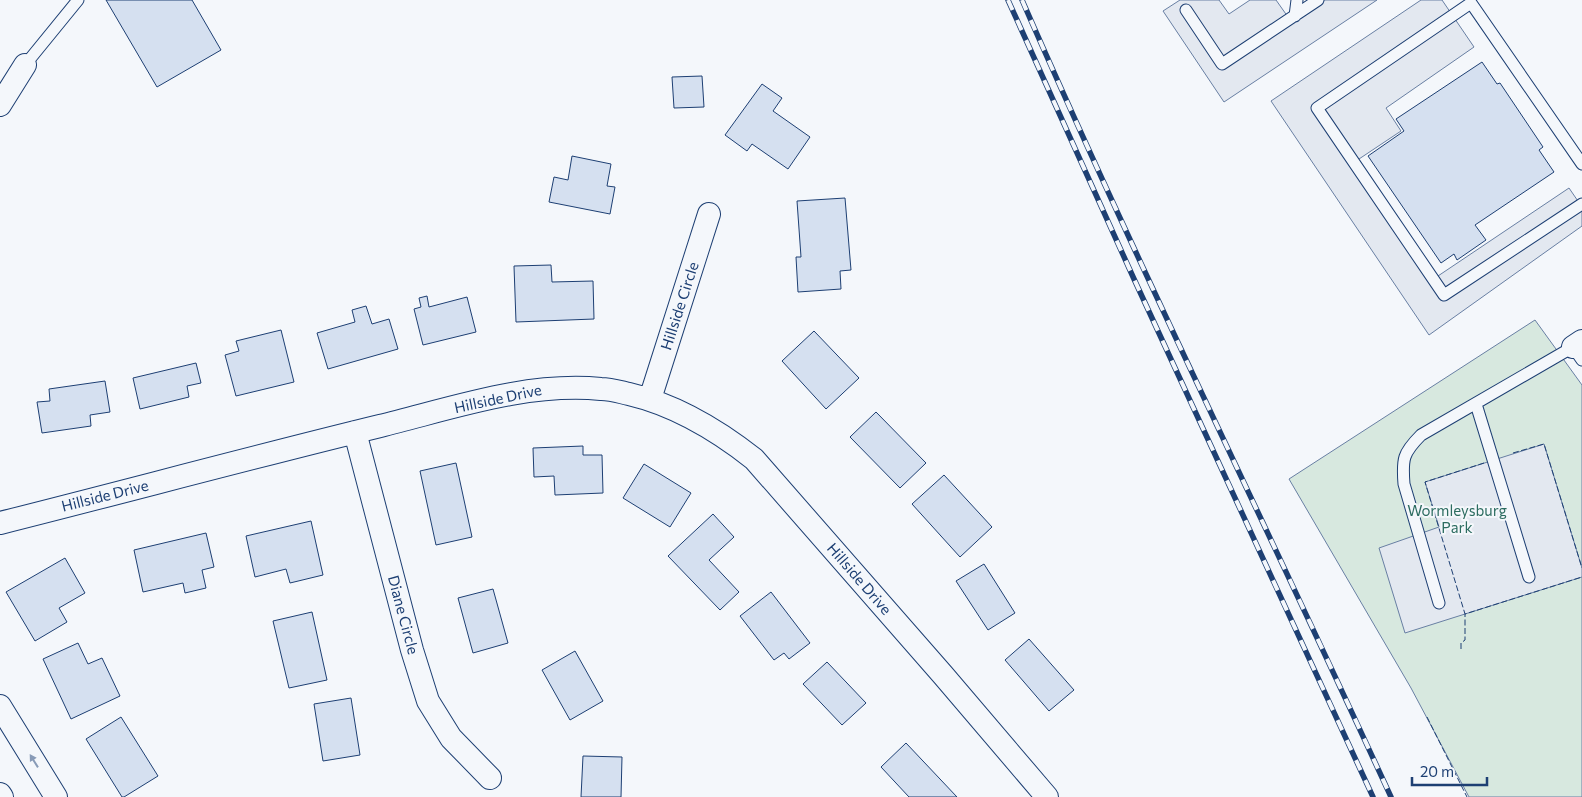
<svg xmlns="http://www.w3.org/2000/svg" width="1582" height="797" font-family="Commissioner,sans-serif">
  <rect width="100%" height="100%" fill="#f4f7fb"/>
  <path fill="#d7e8df" stroke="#687fa3" d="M1535 320 1582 385V797H1469L1411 688 1289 479Z"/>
  <path fill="#e3e8f0" stroke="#687fa3" d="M1180 0H1219L1229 14 1250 0H1276L1288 17 1313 0H1377L1224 102 1163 11Z
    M1421 0H1442L1474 47 1386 108 1401 131 1356 161 1435 278 1569 188 1582 207V226L1429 335 1271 101Z
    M1544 444 1582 568V577L1405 633 1379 548 1439 527 1425 482Z"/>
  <path fill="#d5e0f0" stroke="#1d3f73" d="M106 0H192L221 50 157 87Z
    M1482 62 1497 84 1500 83 1543 147 1539 150 1554 172 1475 225 1486 240 1457 260 1454 254 1441 263 1368 156 1404 131 1396 119Z
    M702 76 704 107 674 108 672 77Z
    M762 84 782 98 773 111 810 137 788 169 752 144 747 151 725 135Z
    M572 156 611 164 607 186 615 187 610 214 549 202 554 177 568 180Z
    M845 198 851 270 840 271 841 289 798 292 796 257H801L797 201Z
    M551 265 552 282 593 281 594 319 516 322 514 266Z
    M427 296 429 307 467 297 476 332 423 345 414 309 421 307 419 298Z
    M366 306 372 324 389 319 398 349 328 369 317 333 355 322 352 310Z
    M281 330 294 382 236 396 225 355 239 351 236 341Z
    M814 331 859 378 826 409 782 361Z
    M196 363 201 383 187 386 189 397 140 409 133 378Z
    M105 381 110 412 90 415 91 426 42 433 37 402 50 401 49 389Z
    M876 412 926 463 900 488 850 437Z
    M583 446V455H602L603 493 555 495 554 476 534 477 533 448Z
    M456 463 472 537 436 545 420 471Z
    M644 464 691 493 670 527 623 498Z
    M944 475 992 527 960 557 912 504Z
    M713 514 734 537 709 560 739 592 720 610 668 556Z
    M311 521 323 575 290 583 286 569 255 577 246 536Z
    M206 533 214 567 202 570 206 588 185 593 183 583 143 592 134 550Z
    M65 558 85 593 59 608 67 622 35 641 6 592Z
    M984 564 1015 613 988 630 956 581Z
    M493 589 508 643 473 653 458 598Z
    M771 592 810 643 789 659 784 653 774 660 740 616Z
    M312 612 327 680 289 688 273 621Z
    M1029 639 1074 690 1049 711 1005 660Z
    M78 643 88 664 102 658 120 696 71 719 43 659Z
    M575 651 603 701 570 720 542 670Z
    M827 662 866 703 842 725 803 684Z
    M351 698 360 755 323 761 314 704Z
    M121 717 158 776 124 797H122L86 739Z
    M906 743 957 797H909L881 767Z
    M583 756 622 757 621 797H581Z"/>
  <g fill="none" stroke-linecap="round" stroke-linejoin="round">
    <defs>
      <path id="service" d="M1186 10 1222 64 1318 0
        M1295 16 1297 0
        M25 65 78 0
        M1582 164 1471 3 1317 108 1444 295 1582 204
        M1476 404 1529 577
        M1439 603 1404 484C1402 459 1403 453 1421 435L1573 347 1582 360"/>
      <path id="minor" d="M0 105 25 65
        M1573 347 1582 341
        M650 399 709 214
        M355 432 412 650 428 701 451 738 490 778
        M0 523C127 491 253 457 380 426 453 408 526 382 601 389 611 389 620 392 629 394 676 405 716 429 754 459L943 675 1047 797
        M0 706 56 797
        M0 794 2 797"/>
    </defs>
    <use href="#service" stroke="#1d3f73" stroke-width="13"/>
    <use href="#minor" stroke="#1d3f73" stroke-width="24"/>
    <use href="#service" stroke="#f4f7fb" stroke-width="11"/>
    <use href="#minor" stroke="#f4f7fb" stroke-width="22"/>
    <defs>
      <path id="rail" d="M1008 0 1134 279 1373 797
        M1022 0C1139 268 1269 531 1391 797"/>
    </defs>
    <use href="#rail" stroke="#1d3f73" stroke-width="5.5"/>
    <use href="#rail" stroke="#f4f7fb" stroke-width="4" stroke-dasharray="11" stroke-linecap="butt"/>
    <path stroke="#1d3f73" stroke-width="1" stroke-dasharray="6 2.5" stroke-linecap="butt" d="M1513 453 1544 444 1582 568
      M1484 463 1425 482 1465 614 1582 577
      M1461 649V643L1465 640V614
      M1427 717 1467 797"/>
  </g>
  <defs><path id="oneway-solid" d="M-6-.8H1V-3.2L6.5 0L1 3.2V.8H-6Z" transform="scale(1.25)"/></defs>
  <use fill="#889bb7" href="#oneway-solid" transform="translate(34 761) rotate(-122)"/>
  <g text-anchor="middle" stroke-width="4" stroke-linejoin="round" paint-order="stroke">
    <g font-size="15" fill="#1d3f73" stroke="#f4f7fb">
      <text transform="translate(680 306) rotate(-72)" y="5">Hillside Circle</text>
      <text transform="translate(498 399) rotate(-12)" y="5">Hillside Drive</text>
      <text transform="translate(105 496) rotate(-14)" y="5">Hillside Drive</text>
      <text transform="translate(859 579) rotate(49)" y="5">Hillside Drive</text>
      <text transform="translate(403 615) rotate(75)" y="5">Diane Circle</text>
    </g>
    <g font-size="15" fill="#2c6c60" stroke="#f4f7fb">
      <text x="1457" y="516">Wormleysburg<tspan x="1457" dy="17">Park</tspan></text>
    </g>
  </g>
  <path d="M1412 777v8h75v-8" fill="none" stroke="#1d3f73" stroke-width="2.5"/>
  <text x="1420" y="777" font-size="15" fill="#1d3f73" stroke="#f4f7fb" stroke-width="4" paint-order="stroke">20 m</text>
</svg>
